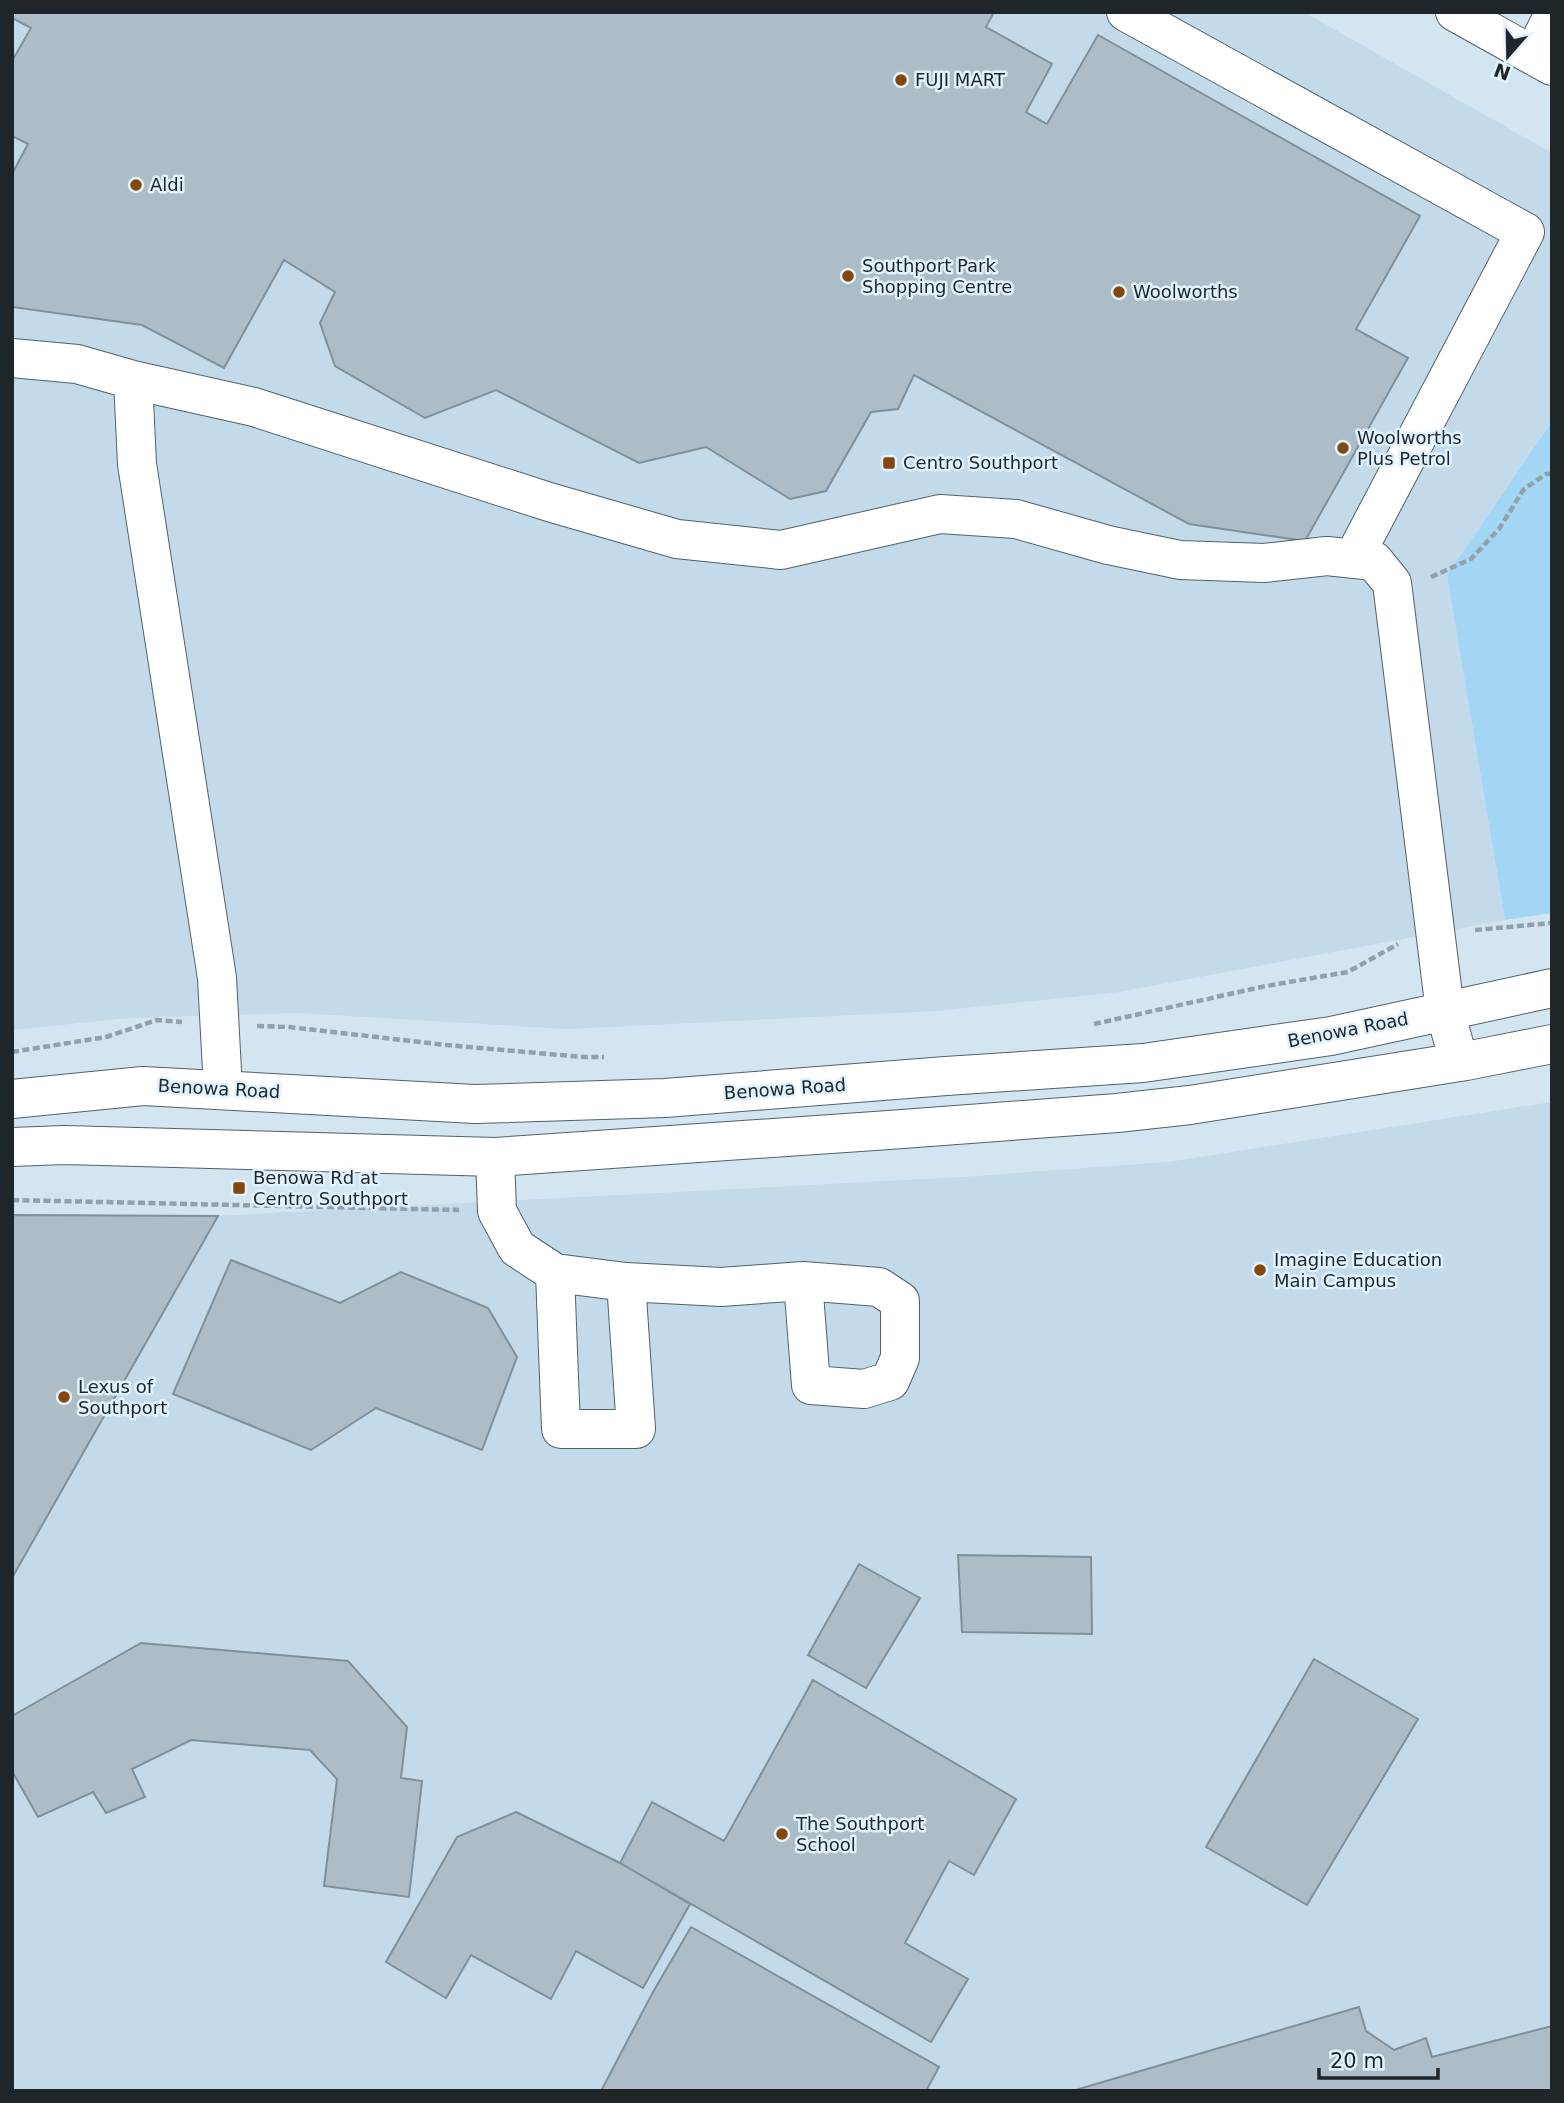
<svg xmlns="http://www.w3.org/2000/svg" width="1564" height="2103" font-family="'DejaVu Sans',sans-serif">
  <rect width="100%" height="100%" fill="#d3e5f0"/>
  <path fill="#c2daea" d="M12 12H1304L1552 153V420L1447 575 1505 920 1119 992 936 1011 567 1029 298 1013 129 1018 12 1030Z
    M1552 1102V2091H12V1578L218 1216 963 1177 1168 1162Z"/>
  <path fill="#a3d6f5" d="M1552 421V913L1505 920 1447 575Z"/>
  <path fill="#acbdc7" stroke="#80909a" stroke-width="2" d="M12 12H994L986 27 1052 64 1026 112 1047 124 1098 35 1420 216 1356 329 1408 358 1305 541 1189 524 914 375 898 409 871 412 826 491 790 499 706 447 639 463 496 390 425 418 335 366 320 323 335 292 284 260 224 368 142 325 12 307V174L28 144 12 136V61L31 28 12 18Z
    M12 1215 218 1216 12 1578Z
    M231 1260 340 1303 401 1272 488 1308 517 1357 482 1450 376 1408 311 1450 173 1394Z
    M958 1555 1091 1557 1092 1634 962 1632Z
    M859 1564 920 1598 866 1688 808 1655Z
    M141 1643 348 1661 407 1727 401 1778 422 1781 409 1897 324 1886 337 1779 310 1750 191 1740 132 1769 145 1797 106 1813 93 1792 38 1817 12 1771V1716Z
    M1314 1659 1418 1719 1307 1905 1206 1847Z
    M813 1680 1016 1799 974 1875 949 1861 905 1943 968 1979 931 2042 620 1863 652 1802 724 1841Z
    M516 1812 620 1863 690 1904 643 1988 576 1951 551 1999 471 1955 446 1998 386 1962 457 1837Z
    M691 1927 939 2067 926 2091H601L653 1992Z
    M1359 2007 1366 2031 1394 2050 1426 2038 1432 2057 1552 2026V2091H1072Z"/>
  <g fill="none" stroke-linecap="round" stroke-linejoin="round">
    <defs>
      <path id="minor" d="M1126 12 1525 232 1353 559
        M1455 12 1552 66
        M1533 55 1552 18
        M12 358 77 364 133 380 254 407 549 502 677 539 781 550 940 514 1016 519 1108 545 1180 560 1264 563 1327 556 1374 561 1392 583 1445 1011 1459 1062
        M133 380 137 464 217 978 223 1089
        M495 1157 497 1211 517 1248 555 1273 626 1282 721 1287 803 1281 879 1287 900 1301V1358L890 1381 864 1389 811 1385 803 1281
        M555 1273 561 1429H636L626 1282"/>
      <path id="major" d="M12 1099 143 1086 475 1104 665 1098 946 1076 1143 1063 1331 1036 1552 988
        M12 1147 65 1145 495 1157 889 1130 1117 1113 1190 1105 1466 1061 1552 1044"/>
    </defs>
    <use href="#minor" stroke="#51616a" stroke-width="40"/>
    <use href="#major" stroke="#51616a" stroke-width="40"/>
    <path stroke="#92a1a9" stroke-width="4.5" stroke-dasharray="7 3.5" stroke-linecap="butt" d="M1431 577 1471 559 1499 529 1524 489 1546 474H1552
      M1475 930 1552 923
      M1094 1024 1266 986 1348 972 1398 944
      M257 1026 289 1027 446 1045 583 1057H604
      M12 1052 106 1037 157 1020 182 1022
      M12 1200 459 1210"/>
    <use href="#minor" stroke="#fff" stroke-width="38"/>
    <use href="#major" stroke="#fff" stroke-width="38"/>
  </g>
  <g fill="#85460c" stroke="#e0f2fd" stroke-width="2.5">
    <circle cx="901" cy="80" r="7"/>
    <circle cx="136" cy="185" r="7"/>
    <circle cx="848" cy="276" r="7"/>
    <circle cx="1119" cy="292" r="7"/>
    <circle cx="1343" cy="448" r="7"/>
    <rect x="882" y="456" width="14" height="14" rx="3.5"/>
    <rect x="232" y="1181" width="14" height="14" rx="3.5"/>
    <circle cx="1260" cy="1270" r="7"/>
    <circle cx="64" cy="1397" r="7"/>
    <circle cx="782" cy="1834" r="7"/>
  </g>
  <g text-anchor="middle" stroke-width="5" stroke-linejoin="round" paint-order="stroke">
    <g font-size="18" fill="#1f262a" stroke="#e0f2fd" text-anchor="start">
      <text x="915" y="86">FUJI MART</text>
      <text x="150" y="191">Aldi</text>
      <text x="862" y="272">Southport Park<tspan x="862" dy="21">Shopping Centre</tspan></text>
      <text x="1133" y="298">Woolworths</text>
      <text x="1357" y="444">Woolworths<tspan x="1357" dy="21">Plus Petrol</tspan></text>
      <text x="903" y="469">Centro Southport</text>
      <text x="253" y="1184">Benowa Rd at<tspan x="253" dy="21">Centro Southport</tspan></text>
      <text x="1274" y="1266">Imagine Education<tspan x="1274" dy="21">Main Campus</tspan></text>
      <text x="78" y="1393">Lexus of<tspan x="78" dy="21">Southport</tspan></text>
      <text x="796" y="1830">The Southport<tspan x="796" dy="21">School</tspan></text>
    </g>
    <g font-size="18" fill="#1f262a" stroke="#e0f2fd">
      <text transform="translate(1348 1030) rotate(-11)" y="6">Benowa Road</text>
      <text transform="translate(219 1089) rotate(3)" y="6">Benowa Road</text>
      <text transform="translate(785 1089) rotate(-4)" y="6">Benowa Road</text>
    </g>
  </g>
  <rect width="1564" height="2103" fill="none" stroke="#1f262a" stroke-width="28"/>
  <g transform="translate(1508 56) rotate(200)" stroke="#e0f2fd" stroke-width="5" paint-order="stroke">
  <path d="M0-5L12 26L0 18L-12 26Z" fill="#1f262a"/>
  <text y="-10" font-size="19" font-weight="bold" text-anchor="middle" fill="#1f262a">N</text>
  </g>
  <path d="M1319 2068v10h119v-10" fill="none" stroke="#1f262a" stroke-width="3.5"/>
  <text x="1330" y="2068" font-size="21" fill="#1f262a" stroke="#e0f2fd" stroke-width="5" paint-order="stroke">20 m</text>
</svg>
